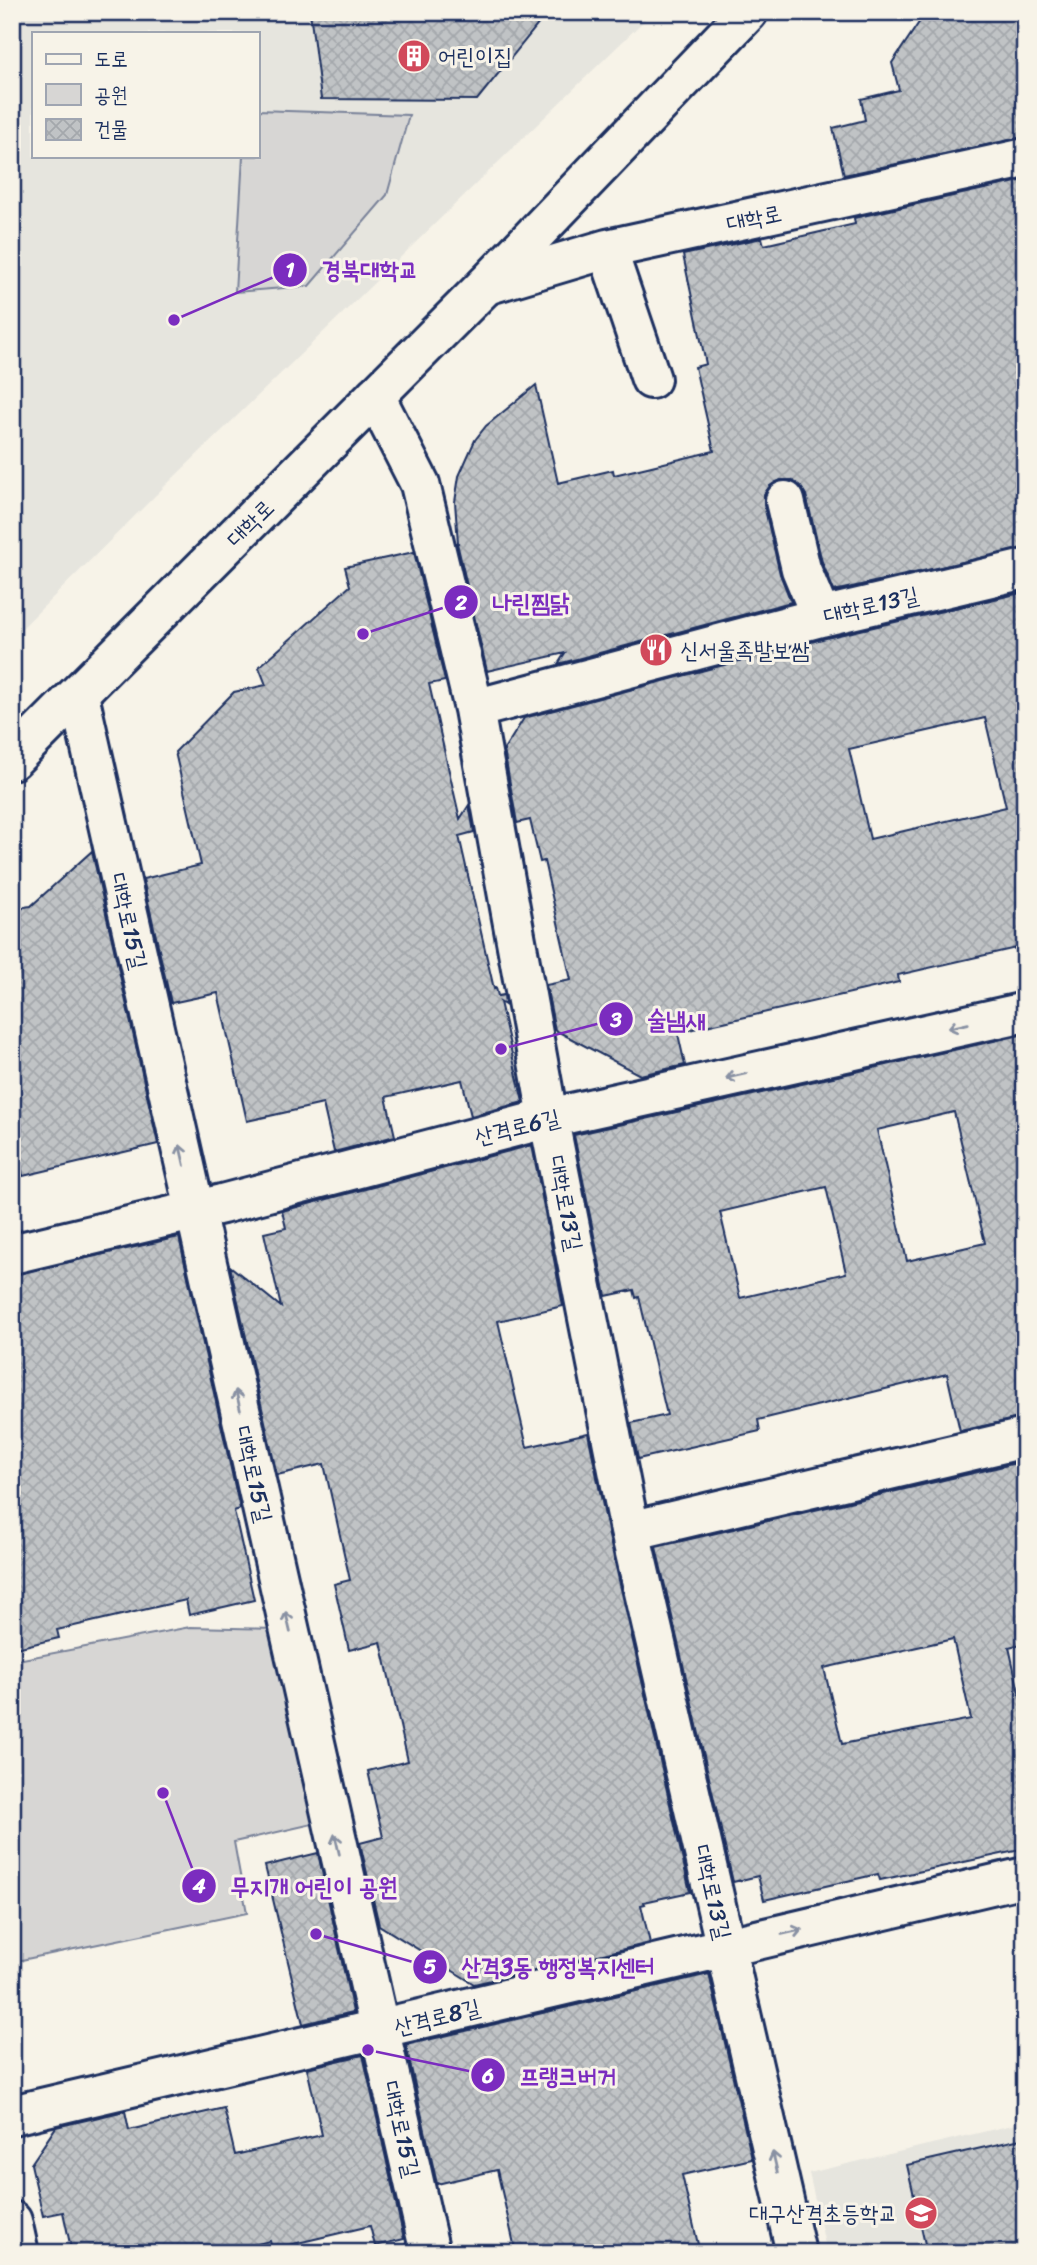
<svg xmlns="http://www.w3.org/2000/svg" width="1037" height="2265" font-family="Sriracha,'Poor Story',sans-serif">
  <defs>
    <pattern id="building-cross-hatch" width="8" height="8" patternUnits="userSpaceOnUse" patternTransform="scale(1.75)"><rect width="8" height="8" fill="#c0c3c5"/><path d="M0 0l8 8M0 8l8-8" fill="none" stroke="#a4a8ac"/></pattern>
  </defs>
  <rect width="100%" height="100%" fill="#f7f3e8"/>
  <filter id="ink" filterUnits="userSpaceOnUse"><feTurbulence type="fractalNoise" baseFrequency=".0143" numOctaves="2"/><feDisplacementMap in="SourceGraphic" scale="14" xChannelSelector="R" yChannelSelector="G"/><feConvolveMatrix kernelMatrix="1 2 1 2 8 2 1 2 1" color-interpolation-filters="sRGB"/></filter>
  <g filter="url(#ink)">
    <path fill="#e6e5de" fill-rule="evenodd" d="M12 12H653L167 484 12 638ZM33 33H257V156H33Z
      M1025 2122V2253H827L809 2173Z"/>
    <path fill="#d7d6d4" stroke="#798299" stroke-width="2" d="M257 110 409 115 387 195 309 286 235 292 243 156H257Z
      M190 1627 276 1629 321 1822 234 1842 247 1913 12 1962V1661Z"/>
    <path fill="url(#building-cross-hatch)" stroke="#1b2f5e" stroke-width="2" fill-rule="evenodd" d="M310 12H548L477 100 321 99Z
      M926 12H1025V137L844 175 833 128 865 120 861 99 899 90 892 63Z
      M1025 180V548L834 591 822 562 806 495 800 486 791 480H781L770 486 764 494V505L780 574 791 602 558 664 565 653 487 671 457 543H458L455 502 459 476 475 440 486 426 536 385 558 483 613 470 614 475 714 451 695 367 706 364 683 255 762 238 764 245 855 224 854 218Z
      M414 552 445 681 429 684 460 819 469 805 474 832 459 836 494 989 496 988 498 996 504 995 505 1005 500 1002 523 1102 471 1116 462 1080 386 1097 395 1136 334 1152 323 1104 247 1121 218 993 171 1003 143 879 201 865 175 752 234 692 266 685 259 667 350 586 345 567Z
      M1025 592V946L898 975 899 982 693 1029 678 1034 685 1065 640 1075 555 1030 546 985 571 980 544 861 540 862 530 820 517 823 504 750 524 718 826 638ZM985 718 1006 807 870 839 849 749Z
      M92 851 158 1144 23 1176 12 1128V918L24 907 31 906Z
      M1025 1034V1417L960 1431 947 1374 758 1420 760 1431 638 1459 631 1423 667 1415 639 1297 636 1298 634 1290 606 1296 574 1135ZM954 1112 985 1243 907 1261 877 1130ZM826 1187 846 1273 740 1298 720 1212Z
      M532 1145 563 1306 498 1321 527 1447 588 1433 609 1536 690 1892 644 1902 645 1904 641 1905 650 1943 474 1984 379 1925 360 1843 383 1837 368 1771 408 1761 381 1642 349 1650 334 1584 350 1580 324 1464 277 1475 230 1266 281 1307 264 1233 286 1228 282 1211Z
      M179 1237 240 1509 234 1511 254 1600 189 1615 186 1600 57 1630 59 1638 12 1649V1275Z
      M1025 1461V1643L1009 1647 1025 1719V1849L880 1880 878 1874 764 1900 758 1876 733 1882 656 1547ZM953 1639 971 1719 842 1744 824 1668Z
      M318 1853 353 2012 303 2024 265 1866Z
      M709 1974 752 2159 682 2175 700 2253H516L497 2170 437 2184 406 2045Z
      M363 2055 404 2239 375 2246 370 2226 272 2249 270 2241 221 2253H72L63 2212 43 2216 31 2164 56 2127 125 2111 129 2130 224 2108 235 2155 322 2135 307 2068Z
      M1025 2138V2253H927L907 2165Z"/>
    <g fill="none" stroke-linecap="round" stroke-linejoin="round">
      <defs>
        <path id="street" d="M607 249 651 379
          M486 285 607 249 1025 158
          M375 396 420 484 474 709 545 1100 630 1531 796 2253
          M785 501 801 569 821 617
          M79 695 430 2253
          M474 709 821 617 1025 569
          M12 1254 222 1204 549 1118 1025 1012
          M630 1531 1025 1438
          M12 2115 1025 1877
          M12 2221 19 2253"/>
        <path id="secondary" d="M12 760 486 285 748 12"/>
      </defs>
      <use href="#street" stroke="#1b2f5e" stroke-width="44"/>
      <use href="#secondary" stroke="#1b2f5e" stroke-width="44"/>
      <use href="#street" stroke="#f7f3e8" stroke-width="38"/>
      <use href="#secondary" stroke="#f7f3e8" stroke-width="38"/>
    </g>
    <defs><path id="oneway-shaft" d="M-6 0H5M1.5-3L5.5 0L1.5 3" fill="none" stroke-width="1.6" stroke-linecap="round" stroke-linejoin="round" transform="scale(1.75)"/></defs>
    <g stroke="#8991a3">
      <use href="#oneway-shaft" transform="translate(958 1026) rotate(167)"/>
      <use href="#oneway-shaft" transform="translate(736 1076) rotate(167)"/>
      <use href="#oneway-shaft" transform="translate(182 1155) rotate(-103)"/>
      <use href="#oneway-shaft" transform="translate(238 1400) rotate(-103)"/>
      <use href="#oneway-shaft" transform="translate(288 1622) rotate(-103)"/>
      <use href="#oneway-shaft" transform="translate(337 1844) rotate(-103)"/>
      <use href="#oneway-shaft" transform="translate(792 1932) rotate(-13)"/>
      <use href="#oneway-shaft" transform="translate(775 2162) rotate(-103)"/>
    </g>
  </g>
  <defs>
    <symbol id="building-disc" viewBox="-11 -11 22 22"><circle r="9.5" fill="#d1495b" stroke="#f7f3e8"/><path d="M-4-6H4V6H1V3H-1V6H-4ZM-2.5-4.3h1.7v1.8h-1.7ZM.8-4.3h1.7v1.8H.8ZM-2.5-1h1.7V.8h-1.7ZM.8-1h1.7V.8H.8Z" fill="#fff"/></symbol>
    <symbol id="restaurant-disc" viewBox="-11 -11 22 22"><circle r="9.5" fill="#d1495b" stroke="#f7f3e8"/><path d="M-5-6h1v4h1v-4h1v4h1v-4h1v5L-1.5 .5V6h-2V.5L-5-1ZM5-6V6H3V1.5H1.5Q1.5-4 5-6Z" fill="#fff"/></symbol>
    <symbol id="school-disc" viewBox="-11 -11 22 22"><circle r="9.5" fill="#d1495b" stroke="#f7f3e8"/><path d="M0-5L7-2L0 1L-7-2ZM-4 1L0 2.5L4 1V4Q0 6-4 4Z" fill="#fff"/></symbol>
  </defs>
  <g fill-rule="evenodd">
    <use href="#building-disc" x="395" y="37" width="38" height="38"/>
    <use href="#restaurant-disc" x="637" y="631" width="38" height="38"/>
    <use href="#school-disc" x="902" y="2194" width="38" height="38"/>
  </g>
  <g text-anchor="middle" stroke-width="6" stroke-linejoin="round" paint-order="stroke">
    <g font-size="23" fill="#1b2f5e" stroke="#f7f3e8" text-anchor="start">
      <text x="438" y="64">어린이집</text>
      <text x="680" y="658">신서울족발보쌈</text>
      <text x="897" y="2221" text-anchor="end">대구산격초등학교</text>
    </g>
    <g font-size="23" fill="#1b2f5e" stroke="#f7f3e8">
      <text transform="translate(754 218) rotate(-12)" y="8">대학로</text>
      <text transform="translate(250 523) rotate(-45)" y="8">대학로</text>
      <text transform="translate(871 605) rotate(-13)" y="8">대학로13길</text>
      <text transform="translate(129 921) rotate(77)" y="8">대학로15길</text>
      <text transform="translate(517 1127) rotate(-14)" y="8">산격로6길</text>
      <text transform="translate(566 1203) rotate(79)" y="8">대학로13길</text>
      <text transform="translate(254 1474) rotate(77)" y="8">대학로15길</text>
      <text transform="translate(713 1892) rotate(77)" y="8">대학로13길</text>
      <text transform="translate(437 2017) rotate(-14)" y="8">산격로8길</text>
      <text transform="translate(402 2129) rotate(77)" y="8">대학로15길</text>
    </g>
  </g>
  <path fill="none" stroke="#7b2cbf" stroke-width="2.5" d="M174 320L290 270M363 634L461 602M501 1049L616 1019M163 1793L199 1886M316 1934L430 1967M368 2050L488 2075"/>
  <g fill="#7b2cbf" stroke="#f7f3e8" stroke-width="2.5">
    <circle cx="174" cy="320" r="7"/>
    <circle cx="363" cy="634" r="7"/>
    <circle cx="501" cy="1049" r="7"/>
    <circle cx="163" cy="1793" r="7"/>
    <circle cx="316" cy="1934" r="7"/>
    <circle cx="368" cy="2050" r="7"/>
    <circle cx="290" cy="270" r="18"/>
    <circle cx="461" cy="602" r="18"/>
    <circle cx="616" cy="1019" r="18"/>
    <circle cx="199" cy="1886" r="18"/>
    <circle cx="430" cy="1967" r="18"/>
    <circle cx="488" cy="2075" r="18"/>
  </g>
  <g font-size="21" text-anchor="middle" font-weight="bold" fill="#fff">
    <text x="290" y="277">1</text>
    <text x="461" y="610">2</text>
    <text x="616" y="1027">3</text>
    <text x="199" y="1893">4</text>
    <text x="430" y="1974">5</text>
    <text x="488" y="2083">6</text>
  </g>
  <g font-size="24" text-anchor="middle" font-weight="bold" fill="#7b2cbf" stroke="#f7f3e8" stroke-width="6" stroke-linejoin="round" paint-order="stroke">
    <text x="370" y="278">경북대학교</text>
    <text x="531" y="611">나린찜닭</text>
    <text x="676" y="1028">술냄새</text>
    <text x="314" y="1895">무지개 어린이 공원</text>
    <text x="558" y="1975">산격3동 행정복지센터</text>
    <text x="568" y="2084">프랭크버거</text>
  </g>
  <rect width="1037" height="2265" fill="none" stroke="#f7f3e8" stroke-width="42"/>
  <rect x="21" y="21" width="995" height="2223" fill="none" stroke="#1b2f5e" stroke-width="2.5" filter="url(#ink)"/>
  <rect x="32" y="32" width="228" height="126" fill="#f7f3e8" stroke="#9fa5b1" stroke-width="2"/>
  <rect x="46" y="54" width="35" height="10" fill="#f7f3e8" stroke="#9fa5b1" stroke-width="2"/>
  <text x="94" y="66" font-size="21" fill="#1b2f5e">도로</text>
  <rect x="46" y="84" width="35" height="21" fill="#d7d6d4" stroke="#9fa5b1" stroke-width="2"/>
  <text x="94" y="102" font-size="21" fill="#1b2f5e">공원</text>
  <rect x="46" y="119" width="35" height="21" fill="url(#building-cross-hatch)" stroke="#9fa5b1" stroke-width="2"/>
  <text x="94" y="136" font-size="21" fill="#1b2f5e">건물</text>
</svg>
